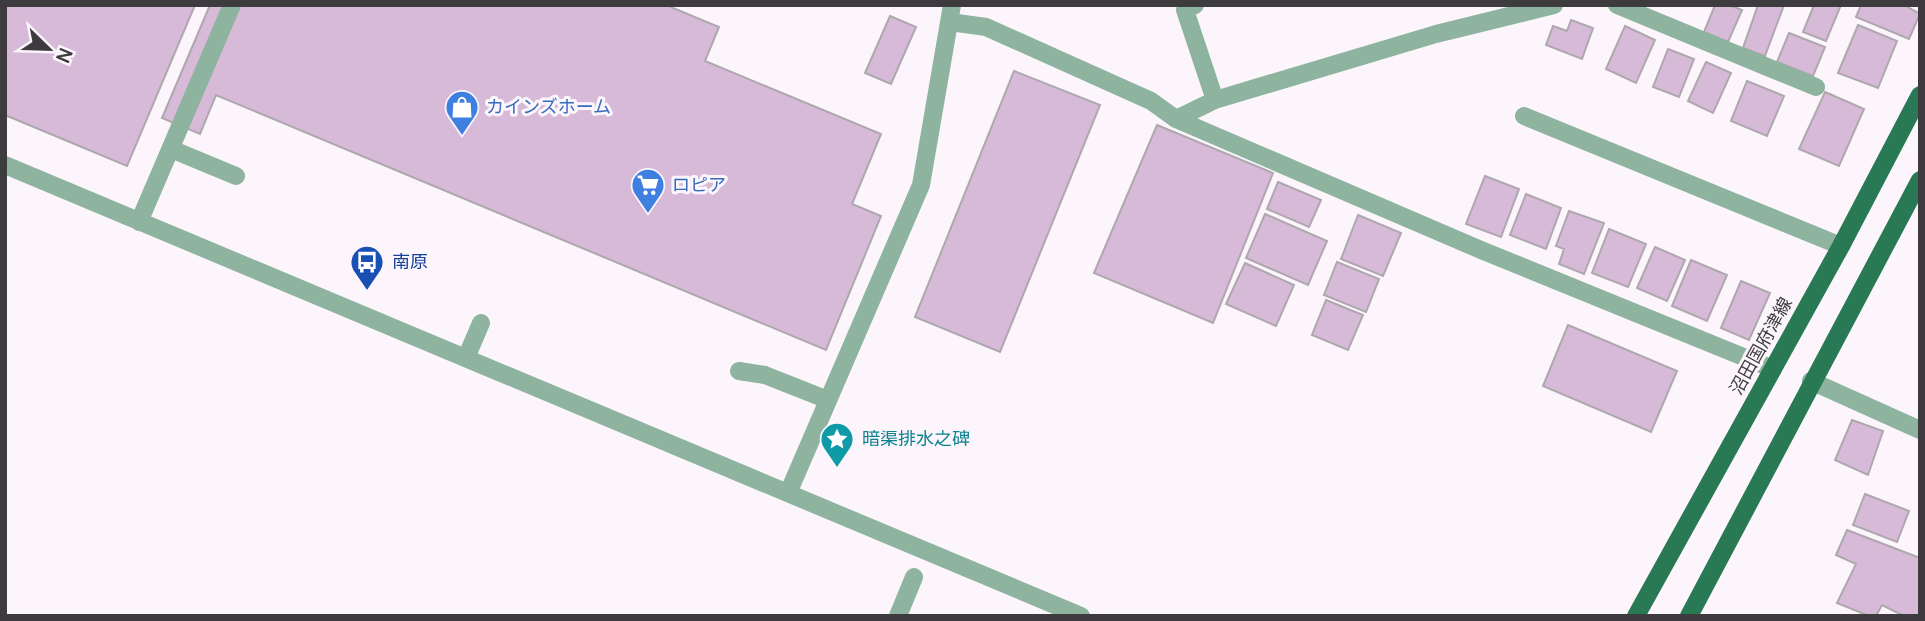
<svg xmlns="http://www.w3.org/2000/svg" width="1925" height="621" font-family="Manrope,'Noto Sans JP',sans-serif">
  <rect width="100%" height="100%" fill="#fcf6fc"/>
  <path fill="#d7bad8" stroke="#aea8ae" stroke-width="2" d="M5 5H195L127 166 5 115Z
    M210 5H666L719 27 705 61 881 134 852 204 881 216 826 350 216 95 200 134 162 118Z
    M1715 5H1729L1742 10 1728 42 1704 32Z
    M1758 5H1784L1765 56 1743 48Z
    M1814 5H1841L1826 41 1803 32Z
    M1861 5H1904L1920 14 1909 39 1856 17Z
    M890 16 916 27 891 84 865 73Z
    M1571 20 1593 28 1582 59 1546 45 1553 26 1567 31Z
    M1858 25 1897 41 1878 88 1838 73Z
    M1625 26 1655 40 1636 83 1606 69Z
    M1789 33 1825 47 1813 76 1777 62Z
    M1668 49 1694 59 1679 97 1653 87Z
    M1706 62 1731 73 1713 113 1688 101Z
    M1014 71 1100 105 1000 352 915 317Z
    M1747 81 1784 96 1767 136 1731 121Z
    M1825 92 1864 109 1839 166 1799 149Z
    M1157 125 1273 173 1213 323 1094 273Z
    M1485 176 1519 189 1501 237 1466 224Z
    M1278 182 1321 200 1309 227 1267 209Z
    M1526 194 1561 208 1546 249 1510 235Z
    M1569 211 1604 223 1584 274 1559 264 1564 249 1556 246Z
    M1265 214 1327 241 1308 285 1246 258Z
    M1358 215 1401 233 1383 276 1341 259Z
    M1609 229 1646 244 1628 287 1592 273Z
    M1655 247 1685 260 1667 301 1637 288Z
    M1691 260 1727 275 1707 321 1672 306Z
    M1337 262 1379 279 1366 312 1324 295Z
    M1245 263 1294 285 1276 326 1226 304Z
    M1741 281 1770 293 1749 340 1721 328Z
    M1326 300 1363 315 1348 350 1312 335Z
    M1568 325 1677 371 1651 432 1543 386Z
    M1852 420 1883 431 1868 475 1835 460Z
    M1865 494 1909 511 1897 542 1853 525Z
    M1847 530 1920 558V616H1904L1882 605 1876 616H1869L1837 603 1856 564 1836 555Z"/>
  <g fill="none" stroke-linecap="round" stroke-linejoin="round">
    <path stroke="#8eb39e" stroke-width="18" d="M1195 5 1185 10 1215 100
      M1617 5 1816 87
      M950 22 986 27 1151 101 1176 119 1481 250 1773 369
      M1524 116 1841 246
      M1176 119 1215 100 1436 34 1554 5
      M171 149 236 176
      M5 165 1081 616
      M139 222 232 5
      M466 358 481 323
      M739 371 765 375 828 400
      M1811 381 1920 430
      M789 491 921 185 952 5
      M898 616 914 577"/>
    <path stroke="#2a7955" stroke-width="18" d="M1636 616 1841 246 1920 95
      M1689 616 1920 180"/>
  </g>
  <defs>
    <symbol id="shop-pin" viewBox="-11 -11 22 30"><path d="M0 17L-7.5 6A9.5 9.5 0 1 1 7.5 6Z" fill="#3f7fe0" stroke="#fcf6fc"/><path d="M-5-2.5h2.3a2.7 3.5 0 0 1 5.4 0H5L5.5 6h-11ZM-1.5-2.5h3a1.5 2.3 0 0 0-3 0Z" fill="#fff"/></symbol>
    <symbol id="supermarket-pin" viewBox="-11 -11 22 30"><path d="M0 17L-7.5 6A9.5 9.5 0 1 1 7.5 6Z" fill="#3f7fe0" stroke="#fcf6fc"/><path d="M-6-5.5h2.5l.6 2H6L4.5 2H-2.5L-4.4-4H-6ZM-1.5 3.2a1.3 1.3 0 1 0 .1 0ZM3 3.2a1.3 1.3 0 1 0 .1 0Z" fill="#fff"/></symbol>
    <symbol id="bus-pin" viewBox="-11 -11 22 30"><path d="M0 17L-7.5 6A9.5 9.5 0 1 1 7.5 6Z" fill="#1a4fb4" stroke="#fcf6fc"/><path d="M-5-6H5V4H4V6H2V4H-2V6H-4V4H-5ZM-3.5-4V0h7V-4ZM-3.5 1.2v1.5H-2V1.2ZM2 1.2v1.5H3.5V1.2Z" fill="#fff"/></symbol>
    <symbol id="sight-pin" viewBox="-11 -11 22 30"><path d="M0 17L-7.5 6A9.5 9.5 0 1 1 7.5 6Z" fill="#0f9aa8" stroke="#fcf6fc"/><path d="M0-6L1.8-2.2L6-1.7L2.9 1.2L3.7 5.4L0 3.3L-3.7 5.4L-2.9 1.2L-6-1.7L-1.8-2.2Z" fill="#fff"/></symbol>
  </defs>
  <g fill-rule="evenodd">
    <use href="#shop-pin" x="443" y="88" width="38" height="52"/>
    <use href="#supermarket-pin" x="629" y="166" width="38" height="52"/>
    <use href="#bus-pin" x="348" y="243" width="38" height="52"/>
    <use href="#sight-pin" x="818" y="420" width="38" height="52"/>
  </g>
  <g text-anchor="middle" stroke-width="6" stroke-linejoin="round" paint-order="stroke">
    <g font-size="18" fill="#366cbe" stroke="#fcf6fc" text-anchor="start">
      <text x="486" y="113">カインズホーム</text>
      <text x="672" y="191">ロピア</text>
    </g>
    <g font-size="18" fill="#164399" stroke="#fcf6fc" text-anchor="start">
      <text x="392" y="268">南原</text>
    </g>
    <g font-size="18" fill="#3d3b3d" stroke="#fcf6fc">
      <text transform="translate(1761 346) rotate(-61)" y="6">沼田国府津線</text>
    </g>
    <g font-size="18" fill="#0d838f" stroke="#fcf6fc" text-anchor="start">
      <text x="862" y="445">暗渠排水之碑</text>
    </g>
  </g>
  <rect width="1925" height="621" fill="none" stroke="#3d3b3d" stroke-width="14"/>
  <g transform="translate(49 49) rotate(113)" stroke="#fcf6fc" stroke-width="5" paint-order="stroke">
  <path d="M0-5L12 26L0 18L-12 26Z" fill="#3d3b3d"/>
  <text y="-10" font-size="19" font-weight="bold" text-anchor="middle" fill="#3d3b3d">N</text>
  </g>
</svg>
